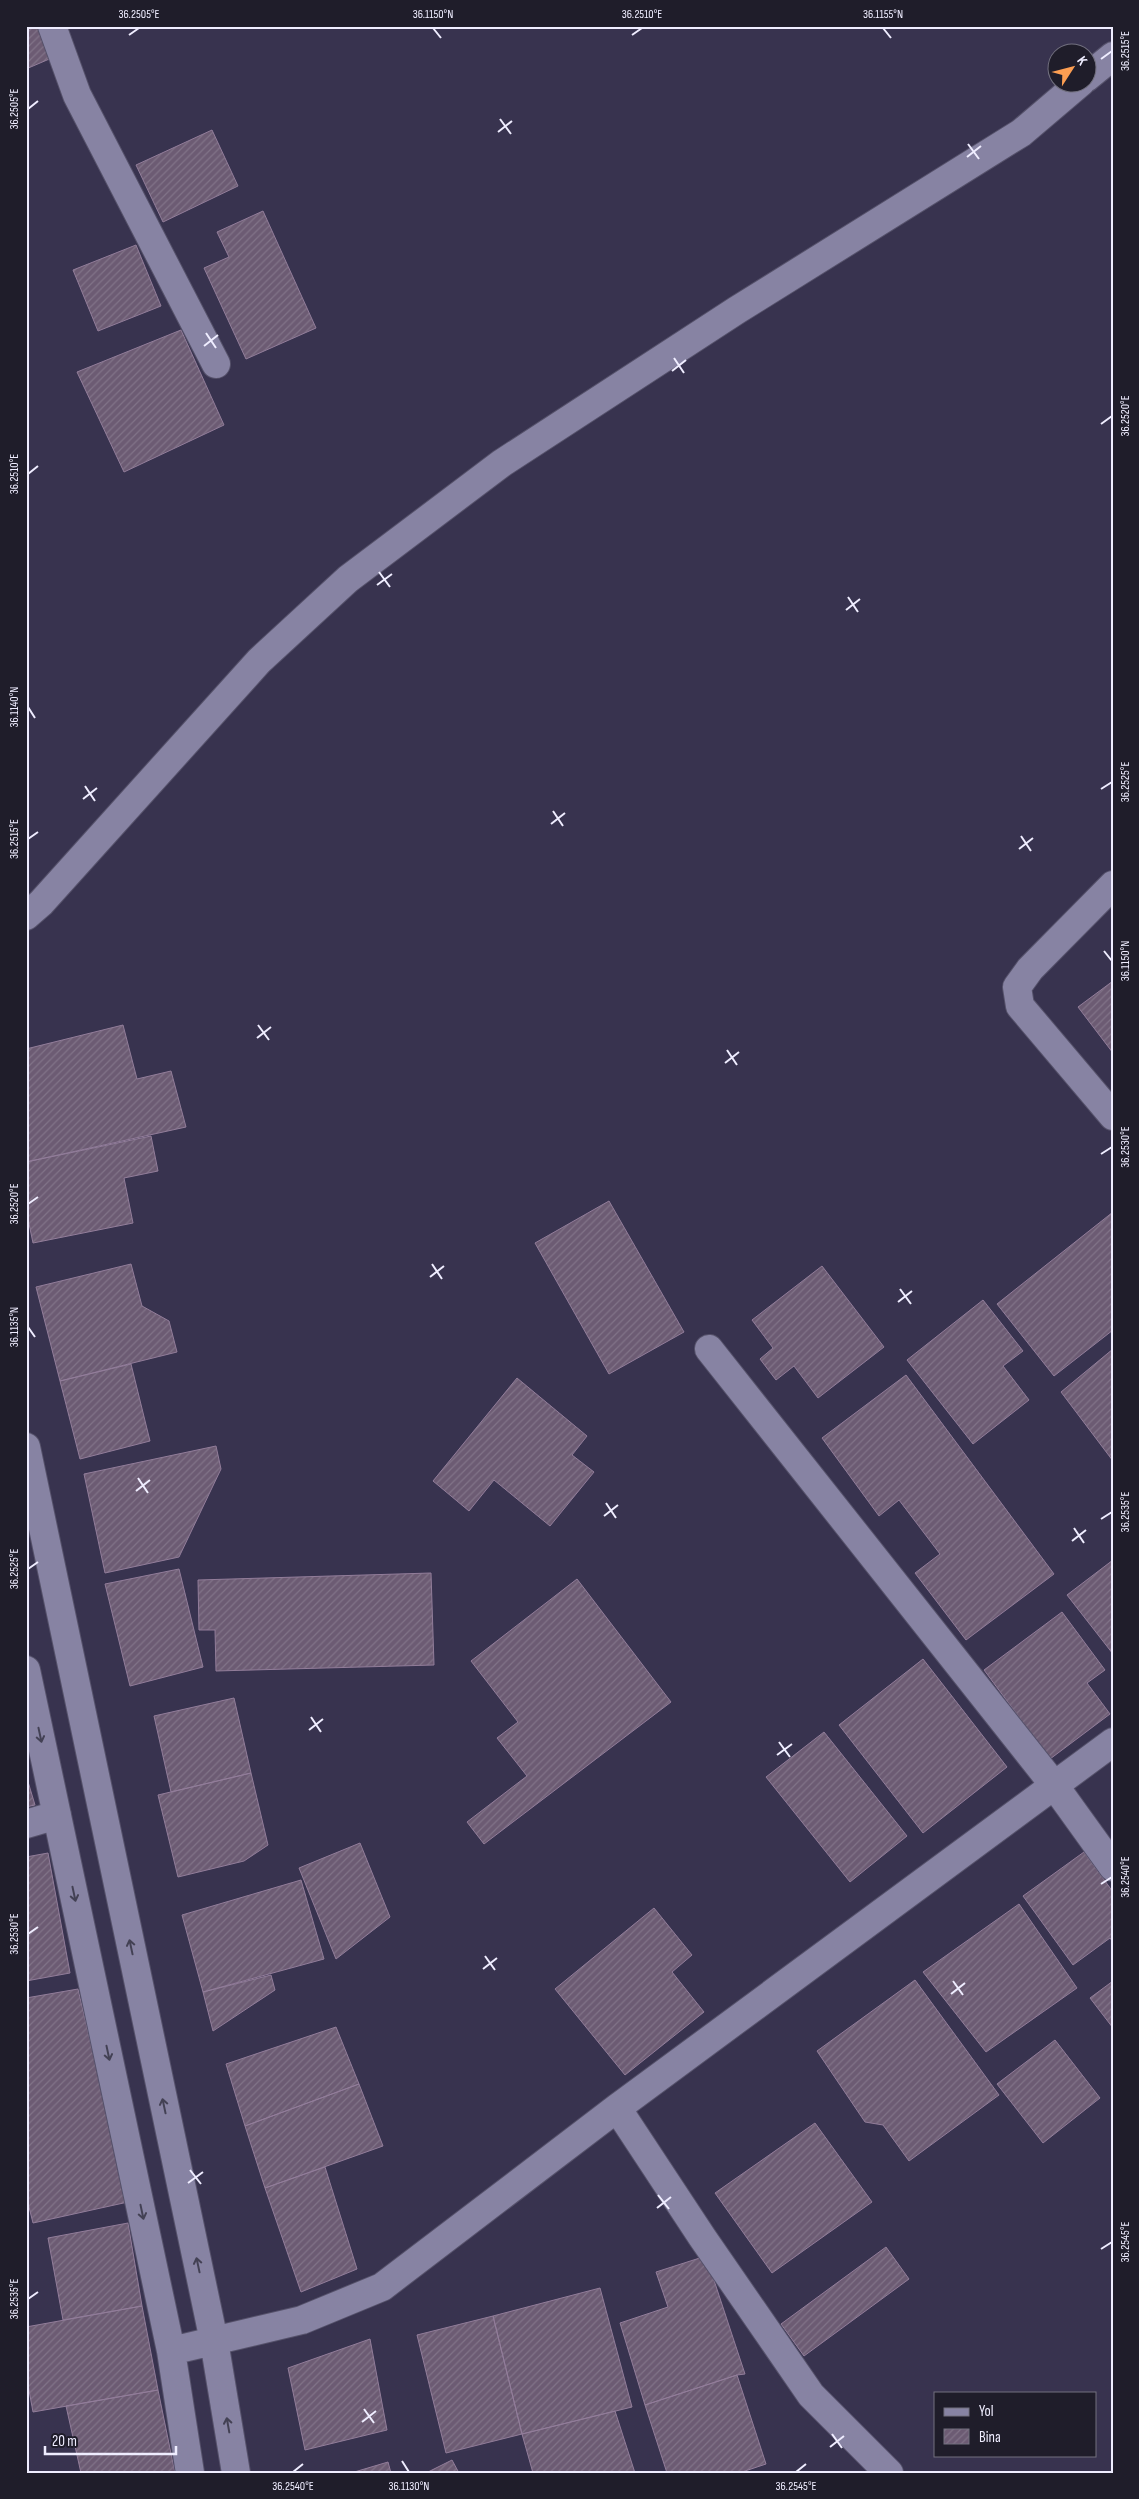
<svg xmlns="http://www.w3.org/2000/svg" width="1139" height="2499" font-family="'Sofia Sans Condensed',sans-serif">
  <defs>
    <pattern id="building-hatch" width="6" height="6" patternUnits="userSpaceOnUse" patternTransform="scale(1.25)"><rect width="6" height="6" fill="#6c5b73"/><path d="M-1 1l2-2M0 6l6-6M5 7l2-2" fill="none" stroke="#817388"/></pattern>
  </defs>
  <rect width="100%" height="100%" fill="#38334f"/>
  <path fill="url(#building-hatch)" stroke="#927d9a" d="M26 26H41L54 57 26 69Z
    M212 130 238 186 163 222 136 165Z
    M263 211 316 328 246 359 204 268 229 257 217 232Z
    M136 245 161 306 98 331 73 270Z
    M181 330 224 425 124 472 77 372Z
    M1113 981V1053L1078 1007Z
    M123 1025 137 1079 171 1071 186 1127 26 1162V1049Z
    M151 1136 158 1171 124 1178 133 1223 33 1243 26 1209V1162Z
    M609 1201 684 1332 609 1374 535 1243Z
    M1113 1212V1330L1054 1376 997 1304Z
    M131 1264 142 1306 169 1321 177 1352 60 1381 36 1287Z
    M822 1266 884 1347 818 1398 794 1366 776 1380 760 1359 773 1348 752 1320Z
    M983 1300 1023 1351 1003 1366 1029 1400 973 1444 907 1360Z
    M1113 1349V1461L1061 1392Z
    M131 1364 150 1441 80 1459 60 1381Z
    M906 1375 1054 1574 966 1640 915 1573 940 1554 899 1500 879 1516 822 1438Z
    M517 1378 587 1436 572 1455 594 1472 550 1526 494 1480 469 1511 433 1481Z
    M216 1446 221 1469 179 1557 105 1573 84 1474Z
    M1113 1560V1654L1067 1595Z
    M179 1569 203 1667 130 1686 105 1584Z
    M431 1573 434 1665 216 1671 215 1630H199L198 1580Z
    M577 1579 671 1702 484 1844 467 1822 527 1776 497 1738 518 1722 471 1661Z
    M1062 1612 1105 1670 1087 1683 1110 1714 1050 1759 984 1670Z
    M923 1659 1007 1767 923 1833 839 1725Z
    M234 1698 251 1773 171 1792 154 1716Z
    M824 1732 907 1836 850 1882 766 1777Z
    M251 1773 268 1845 244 1861 178 1877 158 1795Z
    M26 1775 35 1805 26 1807Z
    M360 1843 390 1917 336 1959 299 1868Z
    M1084 1852 1113 1892V1942L1110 1938 1073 1965 1023 1896Z
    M48 1853 70 1973 26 1981V1857Z
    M301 1880 324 1959 203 1992 182 1915Z
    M1019 1904 1077 1988 986 2052 923 1972Z
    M654 1908 692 1955 672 1972 704 2012 625 2075 555 1989Z
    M271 1975 275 1990 213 2031 203 1992Z
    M915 1980 999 2095 909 2161 883 2125 865 2122 817 2051Z
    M1113 1981V2028L1090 1998Z
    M78 1989 128 2202 33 2223 26 2195V1998Z
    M336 2027 359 2084 245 2126 226 2064Z
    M1055 2040 1100 2098 1043 2143 997 2084Z
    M359 2084 383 2146 265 2188 245 2126Z
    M815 2123 872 2202 772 2273 715 2193Z
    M325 2167 357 2269 301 2292 265 2188Z
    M128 2223 142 2306 63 2320 48 2238Z
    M886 2247 909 2279 804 2356 781 2324Z
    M706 2256 745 2374 737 2375 645 2405 620 2323 668 2307 656 2272Z
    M600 2288 632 2407 522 2434 493 2316Z
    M142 2306 158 2390 33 2412 26 2374V2327Z
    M493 2316 522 2434 446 2453 417 2335Z
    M370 2339 387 2430 305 2450 288 2368Z
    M737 2375 766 2464 739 2473H667L645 2405Z
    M158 2390 175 2473H81L66 2406Z
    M615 2411 635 2473H533L522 2434Z
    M452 2460 459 2473 428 2472Z
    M388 2462 391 2473H351Z"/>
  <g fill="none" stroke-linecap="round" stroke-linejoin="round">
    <defs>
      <path id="minor" d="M52 26 77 95 216 364
        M1086 78 1113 56
        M1113 885 1030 969 1017 987 1020 1006 1113 1116
        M26 916 41 903 259 661 348 579 502 463 737 310 1021 133 1081 82
        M709 1349 1054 1785 1113 1867
        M26 1447 214 2341 236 2473
        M26 1670 171 2351 190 2473
        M26 1824 57 1815
        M617 2108 702 2237 811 2395 889 2473
        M171 2351 302 2320 382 2287 617 2108 1113 1742"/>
    </defs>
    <use href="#minor" stroke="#55516a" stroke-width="30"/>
    <use href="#minor" stroke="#8783a3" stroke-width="28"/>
  </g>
  <defs><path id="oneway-shaft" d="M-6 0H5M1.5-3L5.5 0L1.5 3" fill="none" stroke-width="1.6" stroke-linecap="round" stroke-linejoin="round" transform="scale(1.25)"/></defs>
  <g stroke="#434154">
    <use href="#oneway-shaft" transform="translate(40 1735) rotate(78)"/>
    <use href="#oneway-shaft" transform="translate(74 1894) rotate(78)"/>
    <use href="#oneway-shaft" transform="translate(131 1947) rotate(-102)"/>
    <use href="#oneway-shaft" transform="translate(108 2053) rotate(78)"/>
    <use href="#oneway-shaft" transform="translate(164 2106) rotate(-102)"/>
    <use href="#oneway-shaft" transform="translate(142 2212) rotate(78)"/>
    <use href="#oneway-shaft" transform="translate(198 2265) rotate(-102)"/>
    <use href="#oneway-shaft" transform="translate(228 2425) rotate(-100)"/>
  </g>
  <path fill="none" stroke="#efedff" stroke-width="2" d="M433 28 441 38M883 28 891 38M129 35 139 28M632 35 642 28M1101 59 1112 51M28 109 38 101M500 119 511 134M498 132 512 121M968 144 979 159M967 157 981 146M206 333 216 348M204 346 218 335M674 358 684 373M672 371 686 360M1101 424 1112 416M28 474 38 466M379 572 390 587M377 585 392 574M848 597 858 612M846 610 860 599M28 707 35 718M85 786 95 801M1101 789 1112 782M83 799 97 788M553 811 563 826M551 824 565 813M1021 836 1031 851M28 839 38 832M1019 849 1033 838M1104 951 1112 961M258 1025 269 1040M257 1038 271 1027M727 1050 737 1065M725 1063 739 1052M1101 1154 1112 1147M28 1204 38 1197M432 1264 442 1279M430 1277 444 1266M900 1289 911 1304M898 1302 912 1291M28 1327 35 1337M138 1478 148 1493M136 1491 150 1480M606 1503 616 1518M604 1516 618 1505M1101 1519 1112 1512M1074 1528 1084 1543M1072 1541 1086 1530M28 1569 38 1562M311 1717 321 1732M309 1730 323 1719M779 1742 790 1757M777 1755 792 1744M1101 1884 1112 1877M28 1934 38 1927M485 1956 495 1970M483 1969 497 1958M953 1981 963 1995M951 1994 965 1983M190 2170 201 2184M188 2183 203 2172M658 2195 669 2209M657 2208 671 2197M1101 2249 1112 2242M28 2299 38 2292M364 2409 374 2423M362 2422 376 2411M832 2434 842 2448M830 2447 844 2436M402 2461 409 2472M293 2472 303 2464M796 2472 806 2464"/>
  <rect width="1139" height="2499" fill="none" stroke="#1f1d2a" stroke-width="55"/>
  <rect x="934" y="2392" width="162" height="65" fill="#1f1d2a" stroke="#72707f"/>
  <rect x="944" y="2408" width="25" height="8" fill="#8783a3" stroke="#72707f"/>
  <text x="979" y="2416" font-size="15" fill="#efedff">Yol</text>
  <rect x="944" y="2429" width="25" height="15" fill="url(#building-hatch)" stroke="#72707f"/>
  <text x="979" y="2442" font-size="15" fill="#efedff">Bina</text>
  <g transform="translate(1072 68) rotate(54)"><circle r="24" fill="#1f1d2a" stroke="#72707f"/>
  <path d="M0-4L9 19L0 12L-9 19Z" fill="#fc9e52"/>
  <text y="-8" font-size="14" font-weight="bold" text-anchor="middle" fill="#efedff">K</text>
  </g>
  <path d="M45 2446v8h131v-8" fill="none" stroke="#efedff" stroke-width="2.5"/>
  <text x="52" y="2446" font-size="15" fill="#efedff" stroke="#1f1d2a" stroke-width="4" paint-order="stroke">20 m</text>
  <rect x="28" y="28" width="1084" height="2444" fill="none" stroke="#efedff" stroke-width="2"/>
  <g font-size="12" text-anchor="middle" fill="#efedff">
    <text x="139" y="18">36.2505°E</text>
    <text x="433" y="18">36.1150°N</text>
    <text x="642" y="18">36.2510°E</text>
    <text x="883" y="18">36.1155°N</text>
    <text transform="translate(1125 51) rotate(-90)" y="4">36.2515°E</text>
    <text transform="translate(14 109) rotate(-90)" y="4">36.2505°E</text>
    <text transform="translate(1125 416) rotate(-90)" y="4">36.2520°E</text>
    <text transform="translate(14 474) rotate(-90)" y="4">36.2510°E</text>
    <text transform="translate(14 707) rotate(-90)" y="4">36.1140°N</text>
    <text transform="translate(1125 782) rotate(-90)" y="4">36.2525°E</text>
    <text transform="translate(14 839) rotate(-90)" y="4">36.2515°E</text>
    <text transform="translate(1125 961) rotate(-90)" y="4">36.1150°N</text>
    <text transform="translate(1125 1147) rotate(-90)" y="4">36.2530°E</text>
    <text transform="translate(14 1204) rotate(-90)" y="4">36.2520°E</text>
    <text transform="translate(14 1327) rotate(-90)" y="4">36.1135°N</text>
    <text transform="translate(1125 1512) rotate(-90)" y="4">36.2535°E</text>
    <text transform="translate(14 1569) rotate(-90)" y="4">36.2525°E</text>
    <text transform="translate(1125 1877) rotate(-90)" y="4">36.2540°E</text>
    <text transform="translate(14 1934) rotate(-90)" y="4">36.2530°E</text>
    <text transform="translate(1125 2242) rotate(-90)" y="4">36.2545°E</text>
    <text transform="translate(14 2299) rotate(-90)" y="4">36.2535°E</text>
    <text x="293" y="2490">36.2540°E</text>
    <text x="409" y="2490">36.1130°N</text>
    <text x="796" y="2490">36.2545°E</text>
  </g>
</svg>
